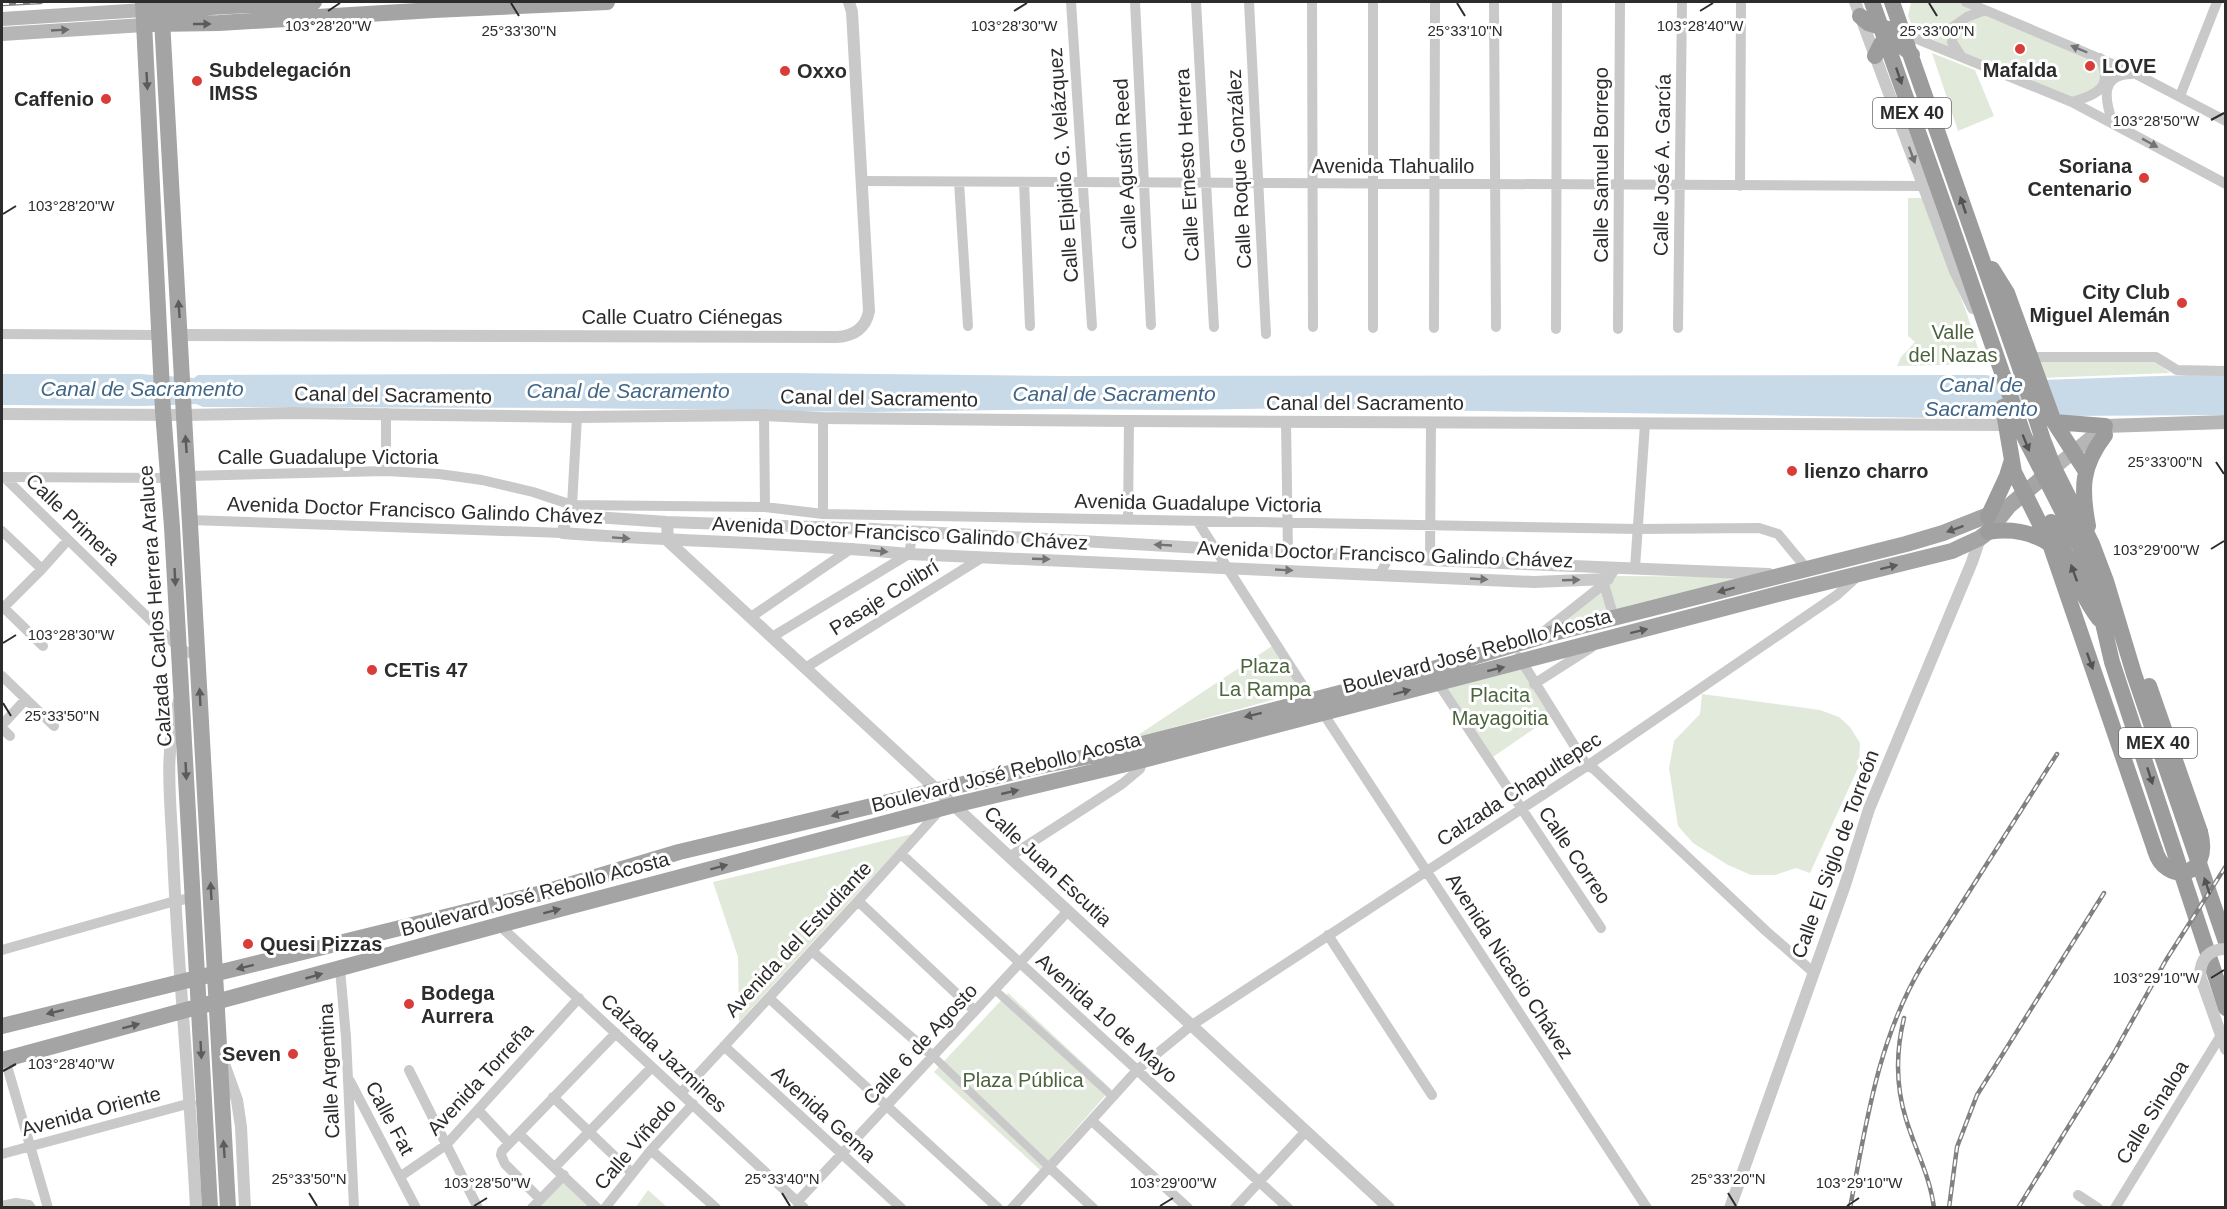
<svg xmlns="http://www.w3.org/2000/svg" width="2227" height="1209" font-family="Arial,sans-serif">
  <rect width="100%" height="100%" fill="#fff"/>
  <path fill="#e1e9db" d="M1911 2H1964L2100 58 2103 85 2076 98 1955 50 1914 30 1908 16Z
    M1932 53 1975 70 1994 116 1958 131Z
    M1908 198H1924L1967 314 1983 364 1897 366 1901 357 1915 342 1908 336Z
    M2154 360 2170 373 2040 378 2036 362Z
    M1614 576 1762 577 1549 629Z
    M1272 646 1301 692 1132 739Z
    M1519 664 1551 717 1490 759 1441 683Z
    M1702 694 1820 710 1839 717 1850 727 1860 743 1859 766 1810 873 1796 868 1775 875H1751L1728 865 1693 843 1678 826 1669 768 1674 741 1700 714Z
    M912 834 739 1022 738 957 713 882Z
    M1008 993 1111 1089 1040 1170 934 1072Z
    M564 1179 593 1208H536Z
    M648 1190 667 1207H636Z"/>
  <path fill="#c8d9e8" d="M783 373 1058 376 1984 375 2042 380 2218 374 2226 375 2225 415 2058 416 1995 419 1295 408 1177 410 1058 409 870 412 573 408 203 407 196 404 143 406 2 405V374H140L194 378 198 375Z"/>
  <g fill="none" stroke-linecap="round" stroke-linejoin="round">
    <path stroke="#c9c9c9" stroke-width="8" d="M995 990 1113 1097
      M933 1056 1050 1168"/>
    <path stroke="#c9c9c9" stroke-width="10" d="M1071 2 1092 326
      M1135 2 1151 325
      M1196 2 1214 327
      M1249 2 1266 334
      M1312 2 1313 327
      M1373 2V328
      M1494 2 1496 327
      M1966 2 2136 74 2226 121
      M1905 34 2072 102 2226 184
      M1961 56 1952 42 1954 26 1967 17 1985 10
      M2180 96 2217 2
      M2072 102C2097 95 2114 87 2100 58
      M2113 123C2105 101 2099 74 2132 74
      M862 181 1923 186
      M959 182 968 326
      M1024 182 1030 326
      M1740 186 1741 2
      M1434 328 1435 2
      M1678 328 1682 2
      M1556 329 1557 2
      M1618 329 1620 2
      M2 334 159 335
      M2029 357H2156L2177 370 2226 371
      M386 413V471
      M764 415 765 507
      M1286 422 1288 553
      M188 476 386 471 439 474 482 480 533 492 572 505 765 507 823 514 1638 529 1759 528 1778 534 1807 569
      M2 477 168 478
      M4 477 179 648 198 657
      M568 511 572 505 577 417
      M823 514V418
      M190 520 563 533
      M1128 520 1129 421
      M1198 522C1236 582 1274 640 1312 700
      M2 531 42 569
      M1430 560 1431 423
      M1635 568 1645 424
      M1380 574 1390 555
      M1604 584 1614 618
      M2 606 43 646
      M3 608 42 569 68 540
      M751 617 852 548
      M1542 633 1604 584 1617 567
      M772 637 909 554 913 531
      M1519 657 1587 766 1594 769 1766 931 1813 972
      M805 668 983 557
      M2 676 54 726
      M1438 683 1601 928
      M1534 684 1592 647
      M1323 713 1647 1208
      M2 725 26 699
      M2 728 10 736
      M901 854 1288 1208
      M1009 857 1122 784 1140 769 1143 760
      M858 901 975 1011
      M499 925 804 1208
      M1328 935 1432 1095
      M2 950 175 901 193 898
      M812 951 933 1056
      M340 969 346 1037 354 1208
      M769 998 998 1208
      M724 1046 901 1208
      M5 1059 48 1208
      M409 1070 478 1208
      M350 1081 416 1208
      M681 1093 858 901 940 810
      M553 1097 632 1173
      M478 1110 509 1143
      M1092 1121 1188 1208
      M519 1134 597 1208
      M651 1150 716 1208
      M2 1154 191 1103
      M555 1167 652 1067
      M1050 1168 1093 1208
      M401 1176 446 1145 579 998
      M2078 1195 2098 1208
      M540 1199 505 1164 501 1155 502 1151 616 1033
      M797 1202 1068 911
      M2 1206 16 1203 29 1205 31 1208
      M532 1208 564 1175
      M605 1208 651 1150 693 1104
      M1012 1208 1137 1070 1192 1025 1587 766 1837 595 1859 575
      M1235 1208 1306 1131
      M2115 1208 2221 1035"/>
    <path stroke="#c9c9c9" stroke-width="12" d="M1855 2 1955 271 1973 308
      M181 335 837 337C854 336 866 328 869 311L852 12 849 2
      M2 414 184 415 294 413 577 417 764 415 823 418 1129 421 2008 425
      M667 522 668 541 1389 1208
      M1608 579 1534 582 909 554C794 542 678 542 563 533L566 515 667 522 872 529 1288 553 1390 555 1430 560 1769 574
      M179 701C163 749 171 804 173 854 178 972 190 1089 196 1208
      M2200 976 2226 1049
      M223 1061 237 1100 241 1127 245 1208
      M1730 1208 1845 885 1869 809 1972 562 1981 535"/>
    <path stroke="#b6b6b6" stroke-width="14" d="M2 19 144 10
      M2 34 144 25
      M2054 468 2105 426 2226 422"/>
    <path stroke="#a4a4a4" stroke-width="16" d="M143 2 163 411 172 527 210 1208
      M161 2 228 1208
      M150 10 314 2
      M152 24 219 23 434 10 607 2
      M2 1026 542 893 679 852 1035 767 1111 752 1433 669 1550 634 1906 544 1943 533 2001 510
      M2 1060 499 925 954 805 1143 760 1786 592 1952 551 1980 538 1988 532 2009 506 2054 468"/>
    <path stroke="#9c9c9c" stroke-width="16" d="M1892 2 2019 365 2043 440 2054 468 2092 544 2106 581 2134 674 2226 942
      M1860 16 1868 23 1891 30
      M1875 56 1881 44C1895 40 1902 45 1912 55
      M1951 225 2024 436 2079 544 2092 576 2112 662 2226 1008
      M1992 269 2007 293 2054 422 2085 470
      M2003 407 2014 472 2050 544 2155 850
      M2054 422 2105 426
      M1988 517 2007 476 2012 460
      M2051 522C2068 554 2077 590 2099 619
      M2088 526C2081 489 2081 466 2105 435
      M1988 532C2010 528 2030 531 2050 544
      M2149 686 2200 832"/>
    <defs>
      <path id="rail" d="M2 4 41 2
        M1904 1018C1896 1051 1896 1087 1906 1119 1915 1149 1930 1176 1934 1208
        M1850 1208C1866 1124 1878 1038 1923 964L2057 754
        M1949 1208 1957 1147 1977 1095 2104 893
        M2018 1208 2114 1053 2166 960 2226 866"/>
    </defs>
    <use href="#rail" stroke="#818181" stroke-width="4.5"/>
    <use href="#rail" stroke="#fff" stroke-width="2" stroke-dasharray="7" stroke-linecap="butt"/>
    <path stroke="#c9c9c9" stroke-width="12" d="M2200 976C2200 959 2209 949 2226 949"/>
    <path stroke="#9c9c9c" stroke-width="16" d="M1872 2 1951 225
      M2155 850C2165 886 2213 878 2200 832"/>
  </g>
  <defs><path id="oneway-solid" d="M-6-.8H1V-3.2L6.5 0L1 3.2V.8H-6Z" transform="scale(1.5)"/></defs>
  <g fill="#5c5c5c">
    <use href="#oneway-solid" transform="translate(202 24)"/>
    <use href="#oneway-solid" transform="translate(147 81) rotate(87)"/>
    <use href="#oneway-solid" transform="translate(179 309) rotate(-94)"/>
    <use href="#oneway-solid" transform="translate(186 444) rotate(-94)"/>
    <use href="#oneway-solid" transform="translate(1955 529) rotate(160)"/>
    <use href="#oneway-solid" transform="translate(1889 567) rotate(-14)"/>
    <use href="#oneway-solid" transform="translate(175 577) rotate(87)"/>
    <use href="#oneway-solid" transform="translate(1726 590) rotate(165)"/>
    <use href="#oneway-solid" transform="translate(1639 631) rotate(-14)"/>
    <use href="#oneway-solid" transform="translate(1496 669) rotate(-14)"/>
    <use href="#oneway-solid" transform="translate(1402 692) rotate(-15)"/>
    <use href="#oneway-solid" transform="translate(200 697) rotate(-93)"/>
    <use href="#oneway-solid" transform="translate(1253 715) rotate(166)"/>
    <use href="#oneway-solid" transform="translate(186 771) rotate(87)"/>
    <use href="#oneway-solid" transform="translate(1010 792) rotate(-13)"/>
    <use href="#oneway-solid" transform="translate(840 814) rotate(167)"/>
    <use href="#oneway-solid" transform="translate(719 867) rotate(-15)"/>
    <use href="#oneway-solid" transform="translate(211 891) rotate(-93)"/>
    <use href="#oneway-solid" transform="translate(552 911) rotate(-15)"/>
    <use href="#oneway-solid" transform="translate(245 967) rotate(166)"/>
    <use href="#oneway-solid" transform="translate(314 976) rotate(-16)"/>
    <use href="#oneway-solid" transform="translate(55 1012) rotate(166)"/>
    <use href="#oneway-solid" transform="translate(131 1026) rotate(-15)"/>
    <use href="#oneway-solid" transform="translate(201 1050) rotate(87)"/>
    <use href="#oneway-solid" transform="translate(224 1149) rotate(-94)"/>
  </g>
  <use fill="#6a6a6a" href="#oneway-solid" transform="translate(60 30) rotate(-3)"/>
  <g fill="#737373">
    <use href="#oneway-solid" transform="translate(2079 49) rotate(-157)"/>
    <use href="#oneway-solid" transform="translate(2150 143) rotate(29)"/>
    <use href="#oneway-solid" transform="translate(1912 155) rotate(70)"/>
    <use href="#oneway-solid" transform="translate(621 538) rotate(4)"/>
    <use href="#oneway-solid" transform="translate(1163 545) rotate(-177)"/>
    <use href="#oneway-solid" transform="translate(879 551) rotate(6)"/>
    <use href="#oneway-solid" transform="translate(1041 559) rotate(2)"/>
    <use href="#oneway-solid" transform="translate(1284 570) rotate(3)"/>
    <use href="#oneway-solid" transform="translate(1479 579) rotate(3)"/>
    <use href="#oneway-solid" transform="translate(1571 580) rotate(-2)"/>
  </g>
  <g fill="#535353">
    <use href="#oneway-solid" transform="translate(1899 76) rotate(71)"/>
    <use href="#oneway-solid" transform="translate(1963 205) rotate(-109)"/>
    <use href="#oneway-solid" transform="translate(2026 443) rotate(68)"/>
    <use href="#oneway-solid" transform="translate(2074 573) rotate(-110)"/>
    <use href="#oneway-solid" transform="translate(2090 661) rotate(70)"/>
    <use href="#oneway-solid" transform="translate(2150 776) rotate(72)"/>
    <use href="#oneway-solid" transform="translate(2207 886) rotate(-109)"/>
  </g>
  <path fill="none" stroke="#2c2c2c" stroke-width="2" d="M511 3 519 16M1457 3 1465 16M1929 3 1937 16M328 11 340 3M1014 11 1027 3M1700 11 1713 3M2211 120 2224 113M3 214 16 206M2216 462 2224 474M2211 549 2224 541M3 643 16 635M3 703 11 716M2211 978 2224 970M3 1071 16 1064M309 1193 317 1206M782 1193 790 1206M1728 1193 1736 1206M474 1206 487 1198M1160 1206 1173 1198M1847 1206 1859 1198"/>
  <g fill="#d83d3a" stroke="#fff" stroke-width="2">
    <circle cx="2020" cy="49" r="6"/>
    <circle cx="2090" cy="66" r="6"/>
    <circle cx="785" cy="71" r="6"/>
    <circle cx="197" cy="81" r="6"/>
    <circle cx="106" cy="99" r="6"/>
    <circle cx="2144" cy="178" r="6"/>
    <circle cx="2182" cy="303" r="6"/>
    <circle cx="1792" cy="471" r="6"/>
    <circle cx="372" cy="670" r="6"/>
    <circle cx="248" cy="944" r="6"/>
    <circle cx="409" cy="1004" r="6"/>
    <circle cx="293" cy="1054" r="6"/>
  </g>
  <g text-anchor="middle" stroke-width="6" stroke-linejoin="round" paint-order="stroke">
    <g fill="#fff" stroke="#6b6b6b" stroke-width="1.5">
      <rect x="1873" y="98" width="78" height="30" rx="4.5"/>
      <rect x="2119" y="728" width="78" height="30" rx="4.5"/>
    </g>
    <g font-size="18" font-weight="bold" fill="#2c2c2c">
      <text x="1912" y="119">MEX 40</text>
      <text x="2158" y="749">MEX 40</text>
    </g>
    <g font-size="20" font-weight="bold" fill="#2c2c2c" stroke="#fff" text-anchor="start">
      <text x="2102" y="73">LOVE</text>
      <text x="209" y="77">Subdelegación<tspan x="209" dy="23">IMSS</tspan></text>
      <text x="2020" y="77" text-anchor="middle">Mafalda</text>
      <text x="797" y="78">Oxxo</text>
      <text x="94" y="106" text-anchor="end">Caffenio</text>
      <text x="2132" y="173" text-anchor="end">Soriana<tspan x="2132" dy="23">Centenario</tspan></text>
      <text x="2170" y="299" text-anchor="end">City Club<tspan x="2170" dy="23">Miguel Alemán</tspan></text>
      <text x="1804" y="478">lienzo charro</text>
      <text x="384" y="677">CETis 47</text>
      <text x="260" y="951">Quesi Pizzas</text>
      <text x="421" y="1000">Bodega<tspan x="421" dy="23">Aurrera</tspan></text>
      <text x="281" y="1061" text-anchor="end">Seven</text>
    </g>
    <g font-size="20" fill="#2c2c2c" stroke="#fff">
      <text transform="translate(1125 164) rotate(-93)" y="7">Calle Agustín Reed</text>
      <text transform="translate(1063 165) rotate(-94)" y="7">Calle Elpidio G. Velázquez</text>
      <text transform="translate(1187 165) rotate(-93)" y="7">Calle Ernesto Herrera</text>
      <text transform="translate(1601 165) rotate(-90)" y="7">Calle Samuel Borrego</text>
      <text transform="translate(1662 165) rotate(-89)" y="7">Calle José A. García</text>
      <text x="1393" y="173">Avenida Tlahualilo</text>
      <text transform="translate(1239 169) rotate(-93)" y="7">Calle Roque González</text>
      <text x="682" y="324">Calle Cuatro Ciénegas</text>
      <text transform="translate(393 395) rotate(1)" y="7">Canal del Sacramento</text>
      <text transform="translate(879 398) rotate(1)" y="7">Canal del Sacramento</text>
      <text x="1365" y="410">Canal del Sacramento</text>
      <text x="328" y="464">Calle Guadalupe Victoria</text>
      <text transform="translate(1198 503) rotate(1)" y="7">Avenida Guadalupe Victoria</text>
      <text transform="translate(415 510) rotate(2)" y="7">Avenida Doctor Francisco Galindo Chávez</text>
      <text transform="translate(73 519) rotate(44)" y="7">Calle Primera</text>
      <text transform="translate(900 533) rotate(3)" y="7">Avenida Doctor Francisco Galindo Chávez</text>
      <text transform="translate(1385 554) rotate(2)" y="7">Avenida Doctor Francisco Galindo Chávez</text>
      <text transform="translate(884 597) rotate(-32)" y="7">Pasaje Colibrí</text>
      <text transform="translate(155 606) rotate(-94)" y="7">Calzada Carlos Herrera Araluce</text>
      <text transform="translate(1477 651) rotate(-15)" y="7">Boulevard José Rebollo Acosta</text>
      <text transform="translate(1006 772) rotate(-14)" y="7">Boulevard José Rebollo Acosta</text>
      <text transform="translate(1519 789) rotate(-33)" y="7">Calzada Chapultepec</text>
      <text transform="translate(1835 854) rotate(-70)" y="7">Calle El Siglo de Torreón</text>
      <text transform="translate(1575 855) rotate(56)" y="7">Calle Correo</text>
      <text transform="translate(1048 866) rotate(43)" y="7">Calle Juan Escutia</text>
      <text transform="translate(535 894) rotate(-15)" y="7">Boulevard José Rebollo Acosta</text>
      <text transform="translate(798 939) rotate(-47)" y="7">Avenida del Estudiante</text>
      <text transform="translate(1510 966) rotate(57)" y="7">Avenida Nicacio Chávez</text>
      <text transform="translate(1107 1018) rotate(42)" y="7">Avenida 10 de Mayo</text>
      <text transform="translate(920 1044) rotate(-47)" y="7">Calle 6 de Agosto</text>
      <text transform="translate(664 1053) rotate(43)" y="7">Calzada Jazmines</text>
      <text transform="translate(329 1071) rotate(-93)" y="7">Calle Argentina</text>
      <text transform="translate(480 1079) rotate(-47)" y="7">Avenida Torreña</text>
      <text transform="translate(91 1111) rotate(-15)" y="7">Avenida Oriente</text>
      <text transform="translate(2152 1112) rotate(-58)" y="7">Calle Sinaloa</text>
      <text transform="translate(824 1114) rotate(42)" y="7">Avenida Gema</text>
      <text transform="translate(390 1118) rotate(62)" y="7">Calle Fat</text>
      <text transform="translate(635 1144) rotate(-49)" y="7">Calle Viñedo</text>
    </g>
    <g font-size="20" fill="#4c643d" stroke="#fff">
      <text x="1953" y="339">Valle<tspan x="1953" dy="23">del Nazas</tspan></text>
      <text x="1265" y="673">Plaza<tspan x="1265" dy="23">La Rampa</tspan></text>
      <text x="1500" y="702">Placita<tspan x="1500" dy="23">Mayagoitia</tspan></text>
      <text x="1023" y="1087">Plaza Pública</text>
    </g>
    <g font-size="21" font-style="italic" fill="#416688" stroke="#fff">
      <text x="1981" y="392">Canal de<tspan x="1981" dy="24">Sacramento</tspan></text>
      <text x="142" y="396">Canal de Sacramento</text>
      <text x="628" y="398">Canal de Sacramento</text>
      <text x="1114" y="401">Canal de Sacramento</text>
    </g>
  </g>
  <g font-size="15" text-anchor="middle" fill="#2c2c2c" stroke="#fff" stroke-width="6" stroke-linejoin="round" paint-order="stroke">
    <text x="328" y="31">103°28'20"W</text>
    <text x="1014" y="31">103°28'30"W</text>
    <text x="1700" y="31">103°28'40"W</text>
    <text x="519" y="36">25°33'30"N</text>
    <text x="1465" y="36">25°33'10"N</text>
    <text x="1937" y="36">25°33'00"N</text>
    <text x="2156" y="126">103°28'50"W</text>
    <text x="71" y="211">103°28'20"W</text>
    <text x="2165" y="467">25°33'00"N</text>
    <text x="2156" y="555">103°29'00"W</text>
    <text x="71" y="640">103°28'30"W</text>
    <text x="62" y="721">25°33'50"N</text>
    <text x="2156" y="983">103°29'10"W</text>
    <text x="71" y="1069">103°28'40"W</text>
    <text x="309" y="1184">25°33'50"N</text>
    <text x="782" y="1184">25°33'40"N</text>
    <text x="1728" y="1184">25°33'20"N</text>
    <text x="487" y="1188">103°28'50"W</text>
    <text x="1173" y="1188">103°29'00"W</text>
    <text x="1859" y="1188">103°29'10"W</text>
  </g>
  <rect width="2227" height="1209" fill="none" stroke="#2c2c2c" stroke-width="6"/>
</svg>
